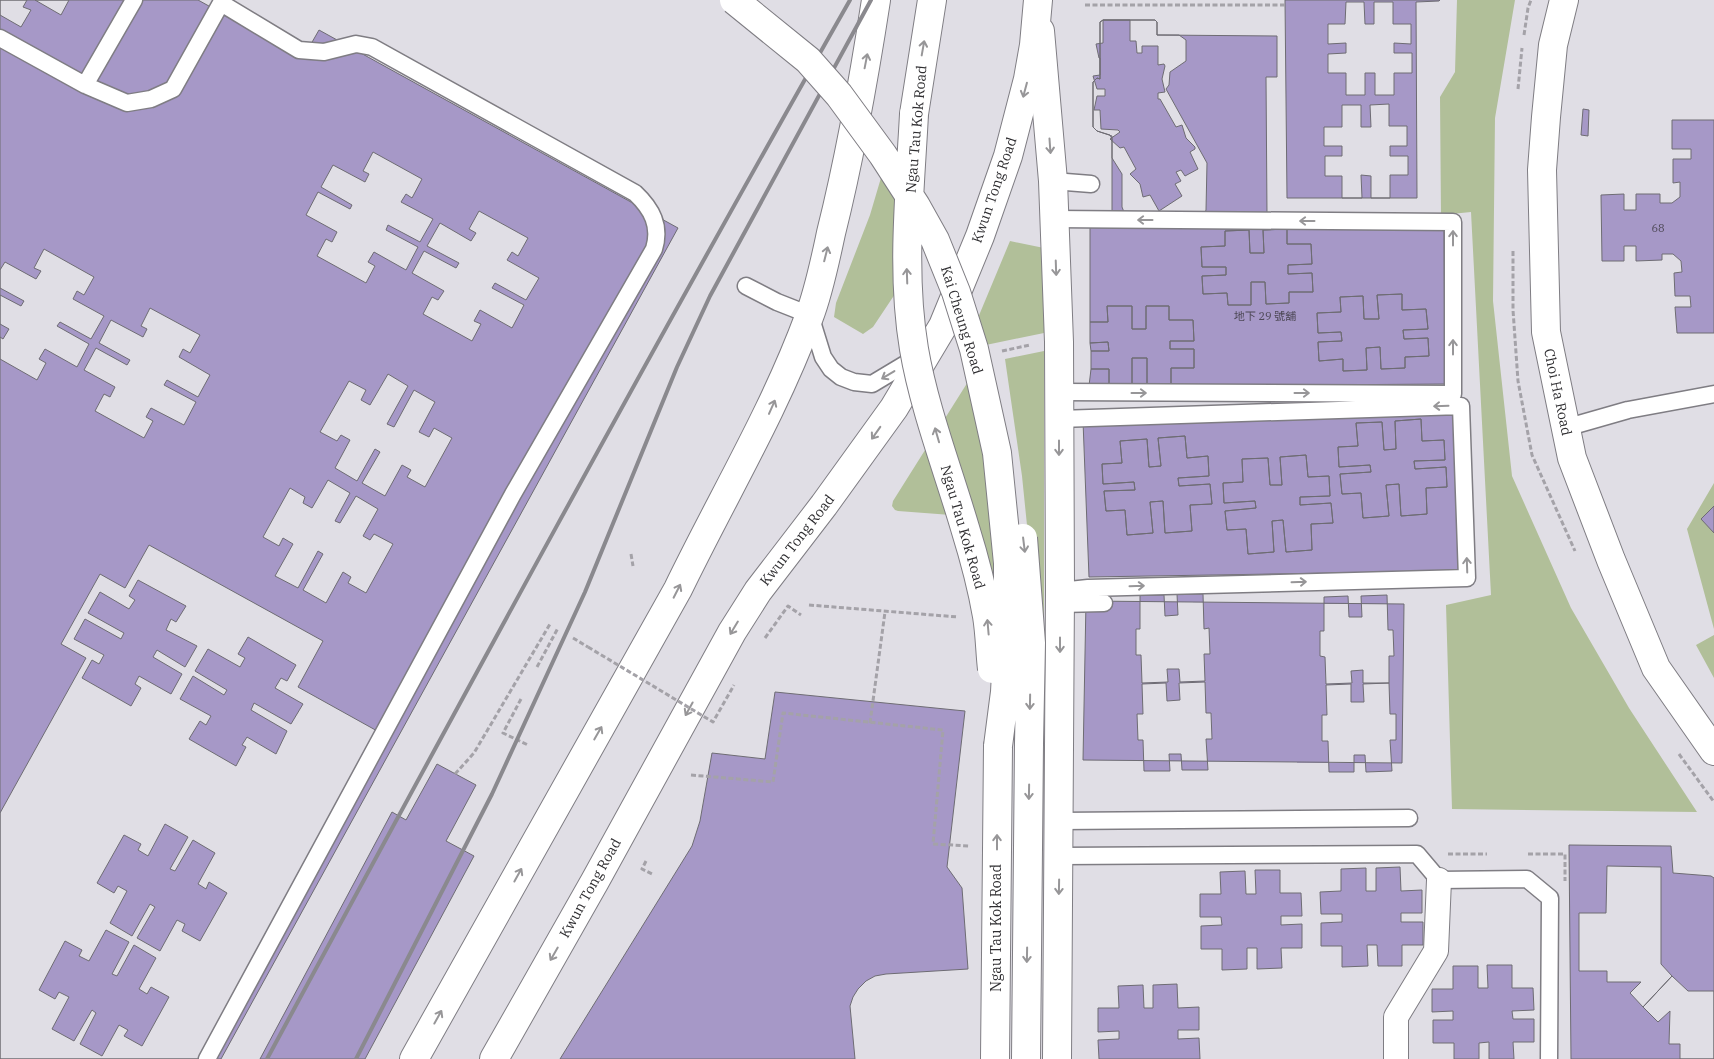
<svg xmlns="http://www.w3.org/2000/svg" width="1714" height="1059" font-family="'IBM Plex Serif','Noto Sans TC',serif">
  <rect width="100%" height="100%" fill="#e0dee5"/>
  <path fill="#b1bf99" d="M1457 0H1515L1495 118 1493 301 1512 476 1571 608 1629 708 1697 812 1452 809 1446 605 1491 595 1471 212 1441 215 1440 97 1455 72Z
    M883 171 898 196 895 294 873 327 863 334 834 317 836 303 870 215Z
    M1010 241 1044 248V333L981 346 975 325Z
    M1044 351V711H1023L1034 594 1022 476 1005 359Z
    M976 369 1004 599 951 515 898 511 895 510 892 506 893 501Z
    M1714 483V629L1687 529Z
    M1714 635V678L1696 645Z"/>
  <path fill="#a698c7" stroke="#6e6c73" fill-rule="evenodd" d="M0 0H198L303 58 319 30 678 228 221 1059H0Z
    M0 0H27L23 7 31 10 21 27 0 15Z
    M35 0H69L61 15Z
    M1285 0H1440L1439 1 1416 2 1417 198H1287Z
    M1346 2H1364L1365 24H1374V2H1393V24H1411V44L1394 43V53H1412V73H1394V95H1375V73H1365V95H1346V73H1328V54L1346 53V43L1328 44V24H1345Z
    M1103 20H1155L1157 22V35H1179L1186 40V61L1170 72 1169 85 1166 89 1207 163 1206 210 1205 213 1124 212 1122 207V174L1112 158V136L1097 131 1093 127V82L1097 78 1100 79V22Z
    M1103 20H1155L1157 22V35L1277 36V77H1266L1267 215 1114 213 1112 210V139L1110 135 1097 131 1093 127V82L1097 78 1100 79V22Z
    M1103 20H1130V41H1136L1137 53H1142V46H1158V65L1164 64 1165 66 1162 79 1165 92 1158 93V99H1160L1176 127 1182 125 1186 138 1195 147V149L1190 152 1198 169 1185 176 1181 170 1176 172 1181 181 1175 184 1182 196 1159 211 1150 195 1143 197 1140 184 1130 174 1136 169 1124 147 1120 148 1110 139 1120 132 1118 130 1101 129 1100 110H1094L1097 96H1105V89H1097L1093 76 1100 75V58H1099L1096 44 1103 43Z
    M1389 104V126H1407V146H1390V156H1408V175H1390V198H1371V176L1361 175 1362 198H1342V176H1325V156H1342V146H1324V127H1342V105H1361V127H1371L1370 105Z
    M1583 109 1589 110 1588 136 1581 135Z
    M1672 120H1714V333H1677L1675 307H1691L1690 296H1675L1674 273 1682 272 1681 261 1673 254H1662V260L1636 261V246H1624V261H1602L1601 195 1624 194V210H1636V194H1660V203H1672L1680 197V182L1673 183V159H1691V149H1672Z
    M373 152 422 179 412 198 406 194 401 202 433 219 420 242 388 225 386 230 418 247 406 270 374 252 368 262 375 266 366 283 317 256 326 239 332 242 337 232 306 215 318 192 350 209 352 205 321 187 333 165 365 182 369 174 363 171Z
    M479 211 528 238 518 256 512 252 507 260 539 278 526 300 495 283 492 288 524 305 512 328 480 310 474 321 481 324 472 341 423 314 432 297 438 300 444 291 412 273 424 251 456 268 459 263 427 246 440 223 471 241 476 233 469 229Z
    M1444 224 1445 384 1171 386V368H1194V349H1170V341H1194L1193 320H1169V306H1146V329H1132V306H1107L1108 322H1090V226ZM1287 229V244H1311L1312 264 1288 265V274L1312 273 1313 292H1289V303L1266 304 1265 282H1251V305H1228L1227 293 1203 294 1202 276 1226 275V267H1202L1201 247 1225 246V231L1249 230 1250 253H1264L1263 230ZM1402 294V310L1426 309 1428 329 1403 330 1404 339 1428 338 1429 356 1405 357V368L1381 369 1380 347 1366 348 1367 370 1343 371V359L1319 361 1318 342 1342 341 1341 332 1318 333 1317 313 1341 312 1340 297 1363 296 1364 319H1379L1377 295Z
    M1287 229V244H1311L1312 264 1288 265V274L1312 273 1313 292H1289V303L1266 304 1265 282H1251V305H1228L1227 293 1203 294 1202 276 1226 275V267H1202L1201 247 1225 246V231L1249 230 1250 253H1264L1263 230Z
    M44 249 94 277 84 295 77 291 73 299 104 316 91 339 60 322 57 326 89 344 77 367 45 349 39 359 46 363 37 380 0 359V337L3 339 9 329 0 324V295L21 306 24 301 0 288V270L5 262 36 279 41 271 34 268Z
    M1402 294V310L1426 309 1428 329 1403 330 1404 339 1428 338 1429 356 1405 357V368L1381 369 1380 347 1366 348 1367 370 1343 371V359L1319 361 1318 342 1342 341 1341 332 1318 333 1317 313 1341 312 1340 297 1363 296 1364 319H1379L1377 295Z
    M1107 306H1132V329H1146V306H1169V320H1193L1194 341H1170V349H1194V368H1171V386H1147V358H1132V386H1109V369H1091V351H1109L1108 342 1090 343V322H1108Z
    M150 308 200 335 190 353 183 349 179 357 210 375 198 397 167 380 164 385 196 402 184 425 151 408 146 417 153 421 144 438 95 411 104 394 110 397 115 387 84 370 96 348 127 365 130 360 99 343 111 320 143 337 147 329 141 326Z
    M1108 342 1109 351H1091L1090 343Z
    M1132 358H1147V386H1132Z
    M1091 369H1109V386H1089Z
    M388 374 408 386 387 424 394 427 414 390 435 402 419 432 429 437 434 428 452 438 425 487 407 477 411 470 402 465 385 496 362 483 380 452 375 449 357 481 335 468 350 440 341 435 337 441 320 432 349 381 366 390 361 400 370 405Z
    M1453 409 1459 571 1089 577 1083 421ZM1421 419 1422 441 1444 440 1445 460 1414 461 1415 469 1446 467 1447 487 1426 488 1427 514 1401 516 1399 484 1386 485 1389 516 1363 518 1361 493 1342 494 1340 474 1371 472 1370 465 1339 467 1338 447 1358 446 1356 423 1382 422 1384 450 1396 449 1395 421ZM1185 436 1187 458 1208 456 1209 476 1178 478 1179 486 1210 484 1212 504 1190 505 1192 531 1165 533 1163 501 1150 502 1153 533 1127 535 1125 510 1106 511 1104 491 1135 490 1134 482 1103 484 1102 464 1122 463 1120 441 1147 439 1149 467 1161 466 1158 438ZM1306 455 1308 477 1329 476 1330 496 1300 497V505L1331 503 1333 523 1311 524 1312 550 1286 552 1283 520 1272 521 1274 552 1248 554 1246 529 1227 530 1225 511 1256 508 1255 501 1224 503 1223 483 1243 482 1242 459 1268 458 1270 485H1282L1280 457Z
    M1421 419 1422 441 1444 440 1445 460 1414 461 1415 469 1446 467 1447 487 1426 488 1427 514 1401 516 1399 484 1386 485 1389 516 1363 518 1361 493 1342 494 1340 474 1371 472 1370 465 1339 467 1338 447 1358 446 1356 423 1382 422 1384 450 1396 449 1395 421Z
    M1185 436 1187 458 1208 456 1209 476 1178 478 1179 486 1210 484 1212 504 1190 505 1192 531 1165 533 1163 501 1150 502 1153 533 1127 535 1125 510 1106 511 1104 491 1135 490 1134 482 1103 484 1102 464 1122 463 1120 441 1147 439 1149 467 1161 466 1158 438Z
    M1306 455 1308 477 1329 476 1330 496 1300 497V505L1331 503 1333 523 1311 524 1312 550 1286 552 1283 520 1272 521 1274 552 1248 554 1246 529 1227 530 1225 511 1256 508 1255 501 1224 503 1223 483 1243 482 1242 459 1268 458 1270 485H1282L1280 457Z
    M328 480 350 493 335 521 340 523 356 496 378 509 363 536 370 540 374 534 393 544 366 593 348 583 351 577 343 572 326 603 303 590 323 554 318 551 298 588 275 576 293 544 283 538 279 546 263 537 290 488 305 497 303 503 312 508Z
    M1714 506V533L1701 519Z
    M149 545 323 641 298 687 379 732 200 1059H0V813L86 658 61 644 100 574 125 588Z
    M138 580 186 606 176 622 171 619 166 630 197 646 185 667 157 650 153 657 182 674 171 694 139 676 135 684 141 688 131 706 82 678 92 660 99 664 104 655 74 639 85 619 121 639 124 633 88 613 100 592 129 609 135 600 129 596Z
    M1177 594H1203L1204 629 1209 628 1210 654H1204L1205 681 1180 682 1179 669H1167L1168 682 1142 683 1141 655H1136V629H1140V595H1164L1165 616 1178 615Z
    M1387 595 1388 630H1393L1394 656H1389V683H1363V670L1351 671 1352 683 1326 684 1325 657 1320 656V631H1324V597L1348 596 1349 617H1362L1361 596Z
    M1086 601 1404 604 1402 763 1083 760Z
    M248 637 296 665 287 681 281 678 275 688 303 704 291 724 254 703 251 710 287 731 276 754 247 737 242 745 246 747 236 766 189 739 200 721 206 725 211 716 180 699 193 676 224 695 227 690 195 671 208 649 240 667 245 658 238 654Z
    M1205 682 1206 713H1211L1212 739H1206L1208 770H1182L1181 754H1169L1170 771H1144L1143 740H1138L1137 714H1143L1142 684 1166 683 1167 701 1180 700 1179 683Z
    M1389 683 1390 714H1396V740H1390L1392 771 1366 772 1365 755H1354V772H1329L1328 741H1322V715H1327L1326 685 1351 684V702H1364L1363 684Z
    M775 692 965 711 947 867 962 888 968 969 886 974 875 976 866 981 858 989 853 997 850 1006 855 1059H560L692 846 700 821 712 753 765 759Z
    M437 764 476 785 446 841 474 856 365 1059H260L392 812 406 820Z
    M165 824 188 837 170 869 175 871 193 840 215 853 198 884 206 889 209 882 227 893 200 941 182 931 185 924 177 920 160 951 137 938 155 907 150 904 132 936 110 923 127 891 118 886 114 893 97 883 124 835 141 844 138 850 148 856Z
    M1569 845 1671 846 1673 873 1711 876 1714 878V1059H1571Z
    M1607 866 1661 867V964L1672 976 1643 1007 1630 993 1641 982H1607V971H1579V913H1606Z
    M1400 867 1401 891 1422 890V913H1401V922H1423V945H1402V966H1378L1377 945H1367L1368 966 1342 967V946H1321V923L1342 922V914H1321L1320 892 1341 891V869L1366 868V891H1376V868Z
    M1255 870H1280V893H1301L1302 916H1281V925L1302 924V948H1281L1282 968 1257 969V948H1247V969L1222 970V949H1201V926L1222 925 1221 917H1200V894H1221L1220 872 1245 871 1246 894H1256Z
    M106 930 129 942 112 974 117 976 134 945 156 958 139 989 147 994 151 987 169 997 142 1046 124 1036 128 1030 119 1025 102 1056 80 1044 96 1013 92 1010 74 1041 52 1029 69 997 59 992 55 999 39 990 65 941 82 950 79 956 89 961Z
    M1487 965H1512V988H1533L1534 1010 1512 1011 1513 1019H1534V1042H1513L1514 1059H1489V1042L1479 1043V1059H1454V1043H1433V1020H1453V1011L1432 1012V989H1453V966H1478V988H1488Z
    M1672 976 1688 991H1714V1059H1680V1044H1669L1670 1011 1658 1022 1643 1007Z
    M1177 984 1178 1008 1199 1007V1030H1178V1039L1199 1038 1200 1059H1099L1098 1040 1119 1039V1031L1098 1032V1008H1119L1118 986 1143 985 1144 1008H1153V985Z"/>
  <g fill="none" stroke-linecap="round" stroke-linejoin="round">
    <defs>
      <path id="service" d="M0 38 85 85 127 103 151 99 173 89 221 3 299 50 324 52 356 44 372 47 635 193C652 209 661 226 654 249L513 494 207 1059
        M85 85 134 0
        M1053 181 1091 184
        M1054 219 1453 222V394L1059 392
        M746 286 777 302 810 315 823 357 831 369 841 377 854 382 872 384 922 354
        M1059 419 1461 406 1467 578 1088 588 1060 591
        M1565 428 1628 410 1714 394
        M1060 604 1104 603
        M1059 821 1409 818
        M1059 856 1417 854 1439 880 1527 879 1550 898 1549 1059"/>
      <path id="pedestrian" d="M1396 1059V1017L1436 951 1439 880"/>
      <path id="tertiary" d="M1564 0 1553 45 1546 117 1542 170 1546 332 1572 458 1611 560 1656 668 1714 751"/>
      <path id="secondary" d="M1040 31 1053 181 1059 342 1060 591 1057 1059
        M914 114 932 0
        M995 1059 998 746
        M1026 1059 1029 743"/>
      <path id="trunk" d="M414 1059 678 589C722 498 774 412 809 317 819 291 825 261 831 233 850 157 864 78 876 0
        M494 1059 595 881 732 632 758 591 824 505 894 408 943 326 980 236 1008 156 1028 79 1034 45 1038 0"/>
    </defs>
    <use href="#service" stroke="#7f7d83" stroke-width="19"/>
    <use href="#pedestrian" stroke="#7f7d83" stroke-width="26"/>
    <use href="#tertiary" stroke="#7f7d83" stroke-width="30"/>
    <use href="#secondary" stroke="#7f7d83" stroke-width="30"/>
    <use href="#trunk" stroke="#7f7d83" stroke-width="30"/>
    <path stroke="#a4a2a8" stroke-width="3" stroke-dasharray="5 2.5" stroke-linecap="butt" d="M1085 5H1285
      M1524 35 1528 8 1531 0
      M1518 89 1522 48
      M1513 251V310L1518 381 1532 455 1575 551
      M1002 351 1030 345
      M631 554 633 566
      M809 605 958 617
      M573 638 588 647
      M765 638 788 606 801 615
      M537 667 558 628
      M521 699 503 733 528 745
      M870 723 885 612
      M1679 754 1714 802
      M455 774 474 753 550 624
      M691 775 773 782 783 713 943 730 933 844 969 846
      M1448 854H1487
      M1528 854H1565V881
      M646 861 642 869 652 874"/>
    <use href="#service" stroke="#fff" stroke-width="16"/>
    <use href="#pedestrian" stroke="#fff" stroke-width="24"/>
    <use href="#tertiary" stroke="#fff" stroke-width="28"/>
    <use href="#secondary" stroke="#fff" stroke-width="28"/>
    <use href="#trunk" stroke="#fff" stroke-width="28"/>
    <path stroke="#8a898e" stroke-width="4" d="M267 1059C459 704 651 350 850 0
      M356 1059 492 794 585 592 677 367 710 296 871 0"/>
    <defs>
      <path id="secondary-bridge" d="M734 0 808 60 839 95 883 155 916 206 935 240 956 292 974 349 997 453 1008 563V635L1005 692 998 746
        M914 114C910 192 901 271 914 349 924 408 948 470 965 528 974 557 982 587 987 616 990 634 990 652 992 669
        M1023 538 1031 643 1029 743"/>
    </defs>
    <use href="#secondary-bridge" stroke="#7f7d83" stroke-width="30" stroke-linecap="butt"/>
    <path stroke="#a4a2a8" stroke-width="3" stroke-dasharray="5 2.5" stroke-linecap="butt" d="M588 647 713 722 734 685"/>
    <use href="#secondary-bridge" stroke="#fff" stroke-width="28"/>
  </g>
  <defs><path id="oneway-shaft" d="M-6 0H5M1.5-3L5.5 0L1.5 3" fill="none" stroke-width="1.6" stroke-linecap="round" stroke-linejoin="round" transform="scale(1.25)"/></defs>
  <g stroke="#979698">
    <use href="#oneway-shaft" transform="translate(923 48) rotate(-80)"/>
    <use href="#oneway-shaft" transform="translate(866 61) rotate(-79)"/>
    <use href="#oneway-shaft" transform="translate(1025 90) rotate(105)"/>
    <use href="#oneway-shaft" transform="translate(1050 146) rotate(86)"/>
    <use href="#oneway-shaft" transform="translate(1145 220) rotate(-180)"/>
    <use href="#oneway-shaft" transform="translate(1307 221) rotate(-180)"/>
    <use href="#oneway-shaft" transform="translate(1453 238) rotate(-90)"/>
    <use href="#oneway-shaft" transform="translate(826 254) rotate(-76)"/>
    <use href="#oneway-shaft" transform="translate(1056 268) rotate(88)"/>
    <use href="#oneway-shaft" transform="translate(907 276) rotate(-92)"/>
    <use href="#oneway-shaft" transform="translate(1453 347) rotate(-90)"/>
    <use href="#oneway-shaft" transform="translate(888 375) rotate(149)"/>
    <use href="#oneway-shaft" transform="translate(1139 393)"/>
    <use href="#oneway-shaft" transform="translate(1302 393)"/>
    <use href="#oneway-shaft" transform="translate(1441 406) rotate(178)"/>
    <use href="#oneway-shaft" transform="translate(772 407) rotate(-66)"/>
    <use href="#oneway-shaft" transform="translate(876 433) rotate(125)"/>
    <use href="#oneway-shaft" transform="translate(937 435) rotate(-106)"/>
    <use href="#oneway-shaft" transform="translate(1059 448) rotate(90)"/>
    <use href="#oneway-shaft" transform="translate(1024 545) rotate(83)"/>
    <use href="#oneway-shaft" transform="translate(1467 565) rotate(-92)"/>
    <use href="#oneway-shaft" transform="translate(1299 582) rotate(-2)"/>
    <use href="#oneway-shaft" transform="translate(1137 586) rotate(-2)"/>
    <use href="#oneway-shaft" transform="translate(677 591) rotate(-63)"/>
    <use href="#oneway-shaft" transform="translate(988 627) rotate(-95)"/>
    <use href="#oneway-shaft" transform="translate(734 628) rotate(121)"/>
    <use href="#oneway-shaft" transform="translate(1060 645) rotate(90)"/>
    <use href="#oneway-shaft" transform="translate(1030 702) rotate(91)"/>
    <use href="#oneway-shaft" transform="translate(689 709) rotate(119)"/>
    <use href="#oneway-shaft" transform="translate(598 733) rotate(-60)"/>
    <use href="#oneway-shaft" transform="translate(1029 792) rotate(91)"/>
    <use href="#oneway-shaft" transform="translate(997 842) rotate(-90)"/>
    <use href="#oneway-shaft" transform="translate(518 875) rotate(-61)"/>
    <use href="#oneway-shaft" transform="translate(1059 887) rotate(91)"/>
    <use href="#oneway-shaft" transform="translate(554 954) rotate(120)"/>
    <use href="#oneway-shaft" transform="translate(1027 955) rotate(91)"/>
    <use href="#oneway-shaft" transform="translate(438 1017) rotate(-61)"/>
  </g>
  <g text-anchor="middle" stroke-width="5" stroke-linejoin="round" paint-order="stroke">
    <g font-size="11" fill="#4d4856">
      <text x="1658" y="232">68</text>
      <text x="1265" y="320">地下 29 號舖</text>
    </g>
    <g font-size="14" fill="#2f2e31" stroke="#fff">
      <text transform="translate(916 129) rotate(-85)" y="5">Ngau Tau Kok Road</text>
      <text transform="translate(994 190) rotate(-71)" y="5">Kwun Tong Road</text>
      <text transform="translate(962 320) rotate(73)" y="5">Kai Cheung Road</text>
      <text transform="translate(1558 392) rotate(78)" y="5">Choi Ha Road</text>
      <text transform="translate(963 527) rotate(74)" y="5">Ngau Tau Kok Road</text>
      <text transform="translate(797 540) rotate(-52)" y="5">Kwun Tong Road</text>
      <text transform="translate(590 888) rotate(-61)" y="5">Kwun Tong Road</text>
      <text transform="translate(996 928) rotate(-90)" y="5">Ngau Tau Kok Road</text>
    </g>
  </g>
</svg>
